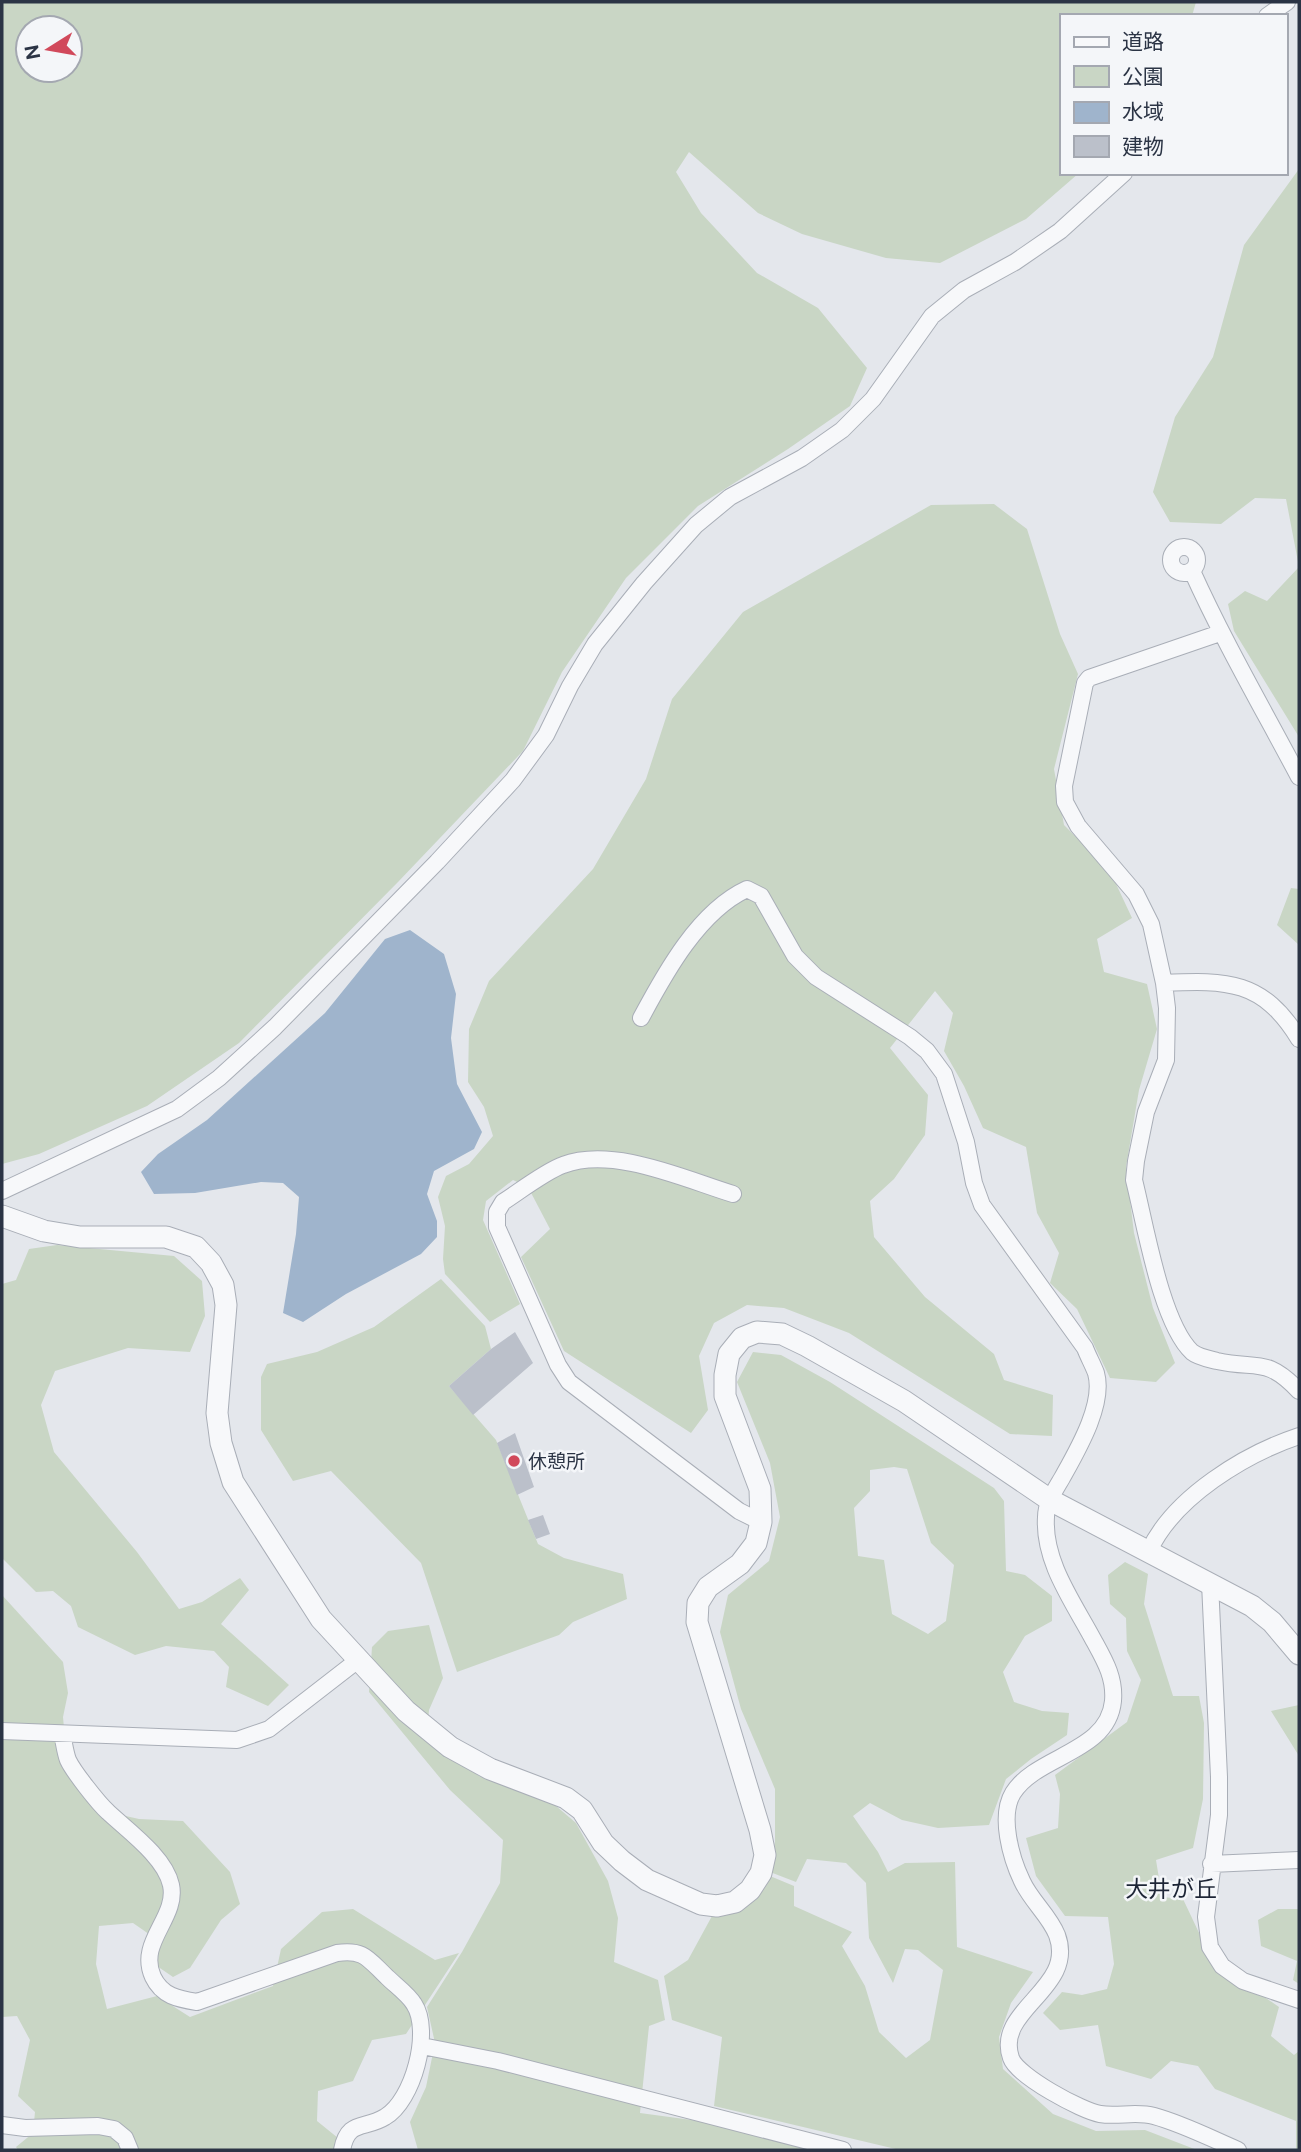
<svg xmlns="http://www.w3.org/2000/svg" width="1301" height="2152" font-family="'Public Sans','Noto Sans JP',sans-serif">
  <rect width="100%" height="100%" fill="#e4e7ec"/>
  <path fill="#c9d6c5" fill-rule="evenodd" d="M2 2H1196L1192 16H1061V173H1079L1026 219 940 263 886 258 802 234 758 213 689 152 676 172 701 213 757 273 818 308 867 368 850 406 788 449 698 506 626 578 562 672 523 751 398 882 239 1043 147 1106 39 1154 2 1164ZM70 28V70H28V28Z
    M1299 169V737L1234 631 1228 604 1245 591 1267 601 1299 567 1286 499 1255 498 1221 524 1170 522 1153 492 1175 417 1213 357 1244 245Z
    M994 504 1027 529 1060 634 1078 674 1054 769 1064 825 1110 871 1132 918 1097 939 1104 972 1147 984 1157 1029 1139 1090 1126 1167 1134 1233 1153 1308 1175 1363 1156 1382 1110 1378 1077 1309 1050 1283 1059 1253 1037 1213 1026 1147 983 1128 964 1086 944 1051 953 1013 935 991 890 1048 928 1095 925 1135 894 1179 870 1201 874 1237 925 1297 994 1354 1004 1380 1053 1395 1052 1436 1010 1434 849 1333 784 1308 747 1305 714 1323 699 1356 708 1410 691 1433 564 1351 521 1257 550 1229 528 1187 513 1180 486 1201 483 1220 520 1304 490 1322 445 1274 443 1259 445 1226 438 1197 446 1176 469 1164 493 1136 484 1107 468 1082 469 1029 489 981 593 869 646 779 672 699 743 612 931 505Z
    M1291 888 1299 889V945L1277 925Z
    M57 1245 174 1256 202 1281 205 1316 190 1352 128 1348 55 1371 41 1405 54 1452 137 1552 179 1609 202 1602 240 1578 249 1590 221 1624 289 1685 268 1706 226 1687 229 1667 214 1651 166 1646 135 1655 78 1627 71 1606 53 1591 36 1592 2 1558V1284L16 1280 29 1249Z
    M441 1279 485 1326 491 1349 449 1386 496 1440 538 1544 564 1558 623 1574 627 1599 573 1622 559 1635 457 1672 421 1563 331 1471 293 1481 261 1430V1377L267 1364 317 1352 374 1327Z
    M753 1352 781 1355 830 1382 994 1488 1004 1501 1006 1571 1025 1575 1052 1596V1621L1025 1636 1003 1672 1014 1702 1042 1711 1069 1713 1067 1735 1031 1759 1006 1779 989 1825 938 1828 902 1820 870 1803 853 1816 878 1852 888 1872 905 1863 955 1862 957 1947 1033 1972 1011 2003 999 2037 1003 2069 1053 2114 1096 2131 1145 2130 1197 2150H900L714 2106 722 2037 672 2020 664 1976 688 1960 712 1916 770 1876 794 1886V1906L852 1932 842 1946 865 1986 879 2032 906 2058 930 2040 943 1970 918 1950 905 1949 893 1983 869 1938 866 1883 846 1863 807 1859 796 1882 770 1872 775 1842V1789L741 1709 720 1632 728 1595 769 1561 780 1517 770 1463 737 1382ZM894 1467 907 1469 931 1543 954 1565 946 1621 928 1634 892 1614 884 1560 858 1556 854 1508 870 1491V1470Z
    M1125 1562 1148 1574 1144 1604 1173 1696H1199L1204 1723 1203 1799 1193 1848 1156 1860 1162 1897 1183 1899 1209 1954 1228 1980 1257 1992 1279 2007 1271 2036 1294 2055 1299 2051V2150H1296V2121L1215 2089 1198 2066 1171 2061 1151 2079 1106 2066 1098 2025 1060 2030 1043 2013 1062 1992 1082 1995 1107 1989 1114 1964 1108 1917 1065 1916 1036 1876 1026 1838 1058 1828 1060 1794 1055 1775 1127 1722 1141 1680 1127 1651 1126 1618 1110 1604 1108 1575Z
    M2 1595 63 1662 68 1693 63 1717 68 1773 99 1810 139 1819 183 1821 230 1872 240 1904 221 1920 190 1968 173 1977 154 1964 156 1939 133 1923 99 1926 96 1964 107 2009 157 1996 190 2017 273 1986 281 1949 322 1912 353 1909 435 1960 459 1953 406 2034 372 2040 353 2081 318 2091 317 2121 338 2138 336 2150H18L16 2147 33 2133 35 2112 18 2096 30 2040 17 2016 2 2017Z
    M429 1625 443 1678 429 1710 427 1736 479 1776 549 1800 576 1823 608 1881 618 1918 614 1962 658 1980 665 2020 649 2026 640 2113 714 2123 809 2150H418L410 2122 426 2087 435 2043 427 2007 462 1952 500 1883 503 1840 450 1790 369 1692 372 1647 388 1631Z
    M1299 1705V1756L1271 1711Z
    M1278 1909H1299V1984L1293 1980 1297 1961 1261 1946 1258 1920Z"/>
  <path fill="#9fb4cc" d="M410 930 444 954 456 994 451 1038 457 1084 482 1132 474 1149 434 1171 427 1194 437 1221V1237L421 1254 346 1294 303 1322 283 1313 296 1234 299 1197 283 1183 261 1182 195 1193 154 1194 141 1172 158 1154 207 1120 325 1013 385 939Z"/>
  <path fill="#bbc0ca" d="M515 1332 533 1363 473 1415 449 1386 491 1349Z
    M515 1433 534 1487 517 1495 497 1443Z
    M543 1515 550 1534 536 1539 528 1520Z"/>
  <g fill="none" stroke-linecap="round" stroke-linejoin="round">
    <defs>
      <path id="minor" d="M1267 16 1287 2
        M1171 560a13 13 0 1 1 26 0a13 13 0 1 1-26 0Z
        M1192 571C1224 642 1263 709 1299 777
        M1220 633 1089 678 1085 683 1064 786 1065 802 1078 826 1136 894 1151 924 1164 983 1167 1008 1166 1060 1146 1112 1136 1161 1134 1180C1145 1223 1161 1323 1192 1352 1198 1357 1209 1359 1217 1361 1257 1370 1266 1356 1299 1391
        M1164 983C1227 980 1263 980 1299 1039
        M641 1018C665 973 699 911 747 889L761 896 795 956 816 977 910 1037 927 1051 944 1074 966 1142 974 1183 982 1205 1085 1348C1088 1356 1093 1365 1096 1373 1105 1404 1077 1451 1062 1478 1055 1490 1046 1503 1046 1517 1043 1562 1074 1603 1094 1641 1105 1661 1115 1678 1113 1701 1108 1753 1037 1755 1013 1793 999 1816 1011 1858 1022 1881 1031 1901 1049 1915 1057 1935 1077 1989 994 2009 1011 2058 1017 2076 1082 2111 1100 2114 1118 2117 1136 2111 1154 2116 1183 2124 1210 2138 1238 2150
        M2 1191 177 1109 219 1078 275 1027 437 862 513 780 546 735 570 686 595 644 644 583 696 525 730 497 802 458 842 430 873 399 932 316 964 290 1015 262 1060 231 1124 173
        M733 1194C684 1179 613 1146 563 1165 546 1171 520 1191 503 1202L497 1212V1227L558 1365 569 1382 739 1511 761 1522
        M1149 1551C1174 1497 1245 1454 1299 1436
        M1210 1583 1219 1777V1815L1206 1917 1210 1947 1222 1966 1243 1981 1299 2000
        M2 1731 237 1740 269 1729 358 1660
        M62 1734C64 1742 65 1752 68 1760 73 1771 98 1803 108 1812 127 1830 165 1857 171 1885 178 1918 137 1942 153 1977 162 1996 178 1999 197 2002L337 1953C364 1949 368 1959 387 1977 395 1985 408 1994 414 2004 432 2031 413 2101 385 2117 364 2130 348 2119 342 2150
        M1211 1864 1299 1860
        M422 2046 498 2061 843 2150
        M2 2125 25 2128 98 2126 114 2129 125 2138 130 2150"/>
      <path id="tertiary" d="M2 1216 44 1231 80 1237H166L196 1247 211 1263 223 1285 226 1305 217 1413 221 1443 233 1482 321 1619 406 1711 450 1747 490 1769 566 1798 582 1810 603 1843 622 1861 647 1880 701 1904 717 1906 735 1902 750 1890 761 1873 765 1855 760 1830 697 1622 698 1603 708 1587 740 1564 756 1543 761 1522 760 1489 725 1396V1375L729 1354 742 1338 757 1332 782 1334 807 1346 904 1401 1050 1500 1252 1606 1272 1622 1299 1654"/>
    </defs>
    <use href="#minor" stroke="#a9aeb7" stroke-width="18"/>
    <use href="#tertiary" stroke="#a9aeb7" stroke-width="23"/>
    <use href="#minor" stroke="#f7f8fa" stroke-width="16"/>
    <use href="#tertiary" stroke="#f7f8fa" stroke-width="21"/>
  </g>
  <circle fill="#d1495b" stroke="#f4f6f9" stroke-width="2.5" cx="514" cy="1461" r="7"/>
  <g text-anchor="middle" stroke-width="5" stroke-linejoin="round" paint-order="stroke">
    <g font-size="19" fill="#2b3445" stroke="#f4f6f9" text-anchor="start">
      <text x="528" y="1468">休憩所</text>
    </g>
    <g font-size="23" fill="#1d2536" stroke="#f4f6f9">
      <text x="1171" y="1897">大井が丘</text>
    </g>
  </g>
  <rect width="1301" height="2152" fill="none" stroke="#2b3445" stroke-width="7"/>
  <rect x="1060" y="14" width="228" height="161" fill="#f4f6f9" stroke="#a4a8b1" stroke-width="2"/>
  <rect x="1074" y="37" width="35" height="10" fill="#f7f8fa" stroke="#a4a8b1" stroke-width="2"/>
  <text x="1122" y="49" font-size="21" fill="#2b3445">道路</text>
  <rect x="1074" y="66" width="35" height="21" fill="#c9d6c5" stroke="#a4a8b1" stroke-width="2"/>
  <text x="1122" y="84" font-size="21" fill="#2b3445">公園</text>
  <rect x="1074" y="102" width="35" height="21" fill="#9fb4cc" stroke="#a4a8b1" stroke-width="2"/>
  <text x="1122" y="119" font-size="21" fill="#2b3445">水域</text>
  <rect x="1074" y="136" width="35" height="21" fill="#bbc0ca" stroke="#a4a8b1" stroke-width="2"/>
  <text x="1122" y="154" font-size="21" fill="#2b3445">建物</text>
  <g transform="translate(49 49) rotate(259)"><circle r="33" fill="#f4f6f9" stroke="#a4a8b1" stroke-width="2"/>
  <path d="M0-5L12 26L0 18L-12 26Z" fill="#d1495b"/>
  <text y="-10" font-size="19" font-weight="bold" text-anchor="middle" fill="#2b3445">N</text>
  </g>
</svg>
